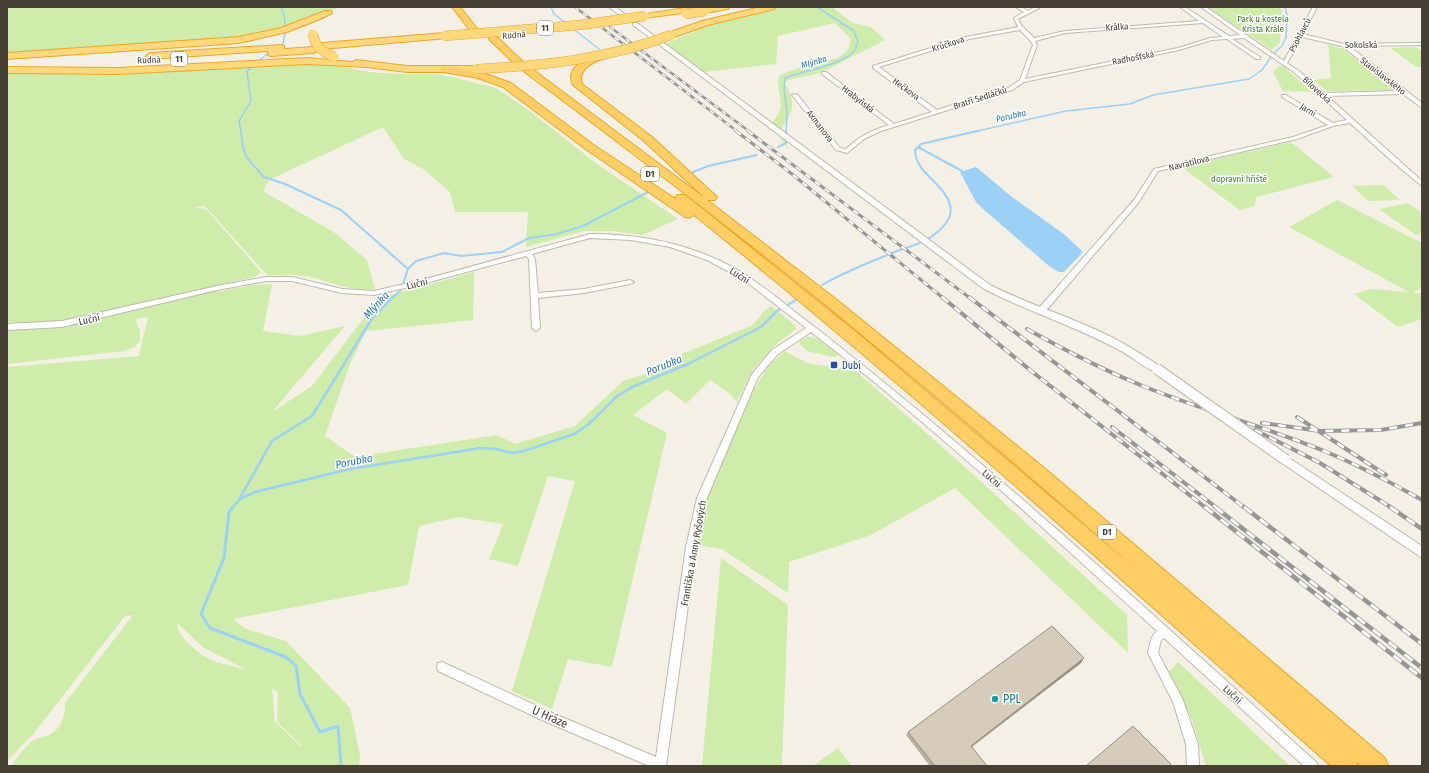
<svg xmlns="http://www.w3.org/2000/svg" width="1429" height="773" font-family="'Fira Sans Condensed',sans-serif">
  <rect width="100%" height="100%" fill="#f4f0e5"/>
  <path fill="#ceecaa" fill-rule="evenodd" d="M7 7H281L283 12 281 7H339L328 13 264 36 7 56Z
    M780 7H834V9L853 23 871 27 885 40 820 73 788 80 785 83C795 102 795 109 782 127 783 135 786 143 789 151L776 132 768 129C771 124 776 118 779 113 785 100 774 87 780 75L804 66 838 58 848 50 851 39 835 23 778 36 776 64 704 72 666 44 708 25Z
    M1208 7H1280L1282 13 1280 43 1271 50Z
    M1328 44 1343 49 1396 90 1327 91 1313 80 1331 78Z
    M1416 47 1422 52V67H1416L1390 48Z
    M325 64 377 73 443 75 496 88 531 112 597 164 678 219 642 235 613 231H584L526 247 528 212H455L450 192 425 170 404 159 383 127 269 180 263 191 335 233 367 260 375 289C350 293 330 280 305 276 293 274 279 275 267 275L205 206 193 208 206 209 261 272 255 277 222 284 217 292 252 285 272 284 263 331 300 336 345 326 272 412 312 386 379 298 474 272 473 320 366 331 350 364 325 436 355 457 497 435 515 444 575 426 623 381 655 371 672 363 682 354 753 325 765 310 771 306 795 325 796 329 774 346 752 371 737 402 729 393 710 380 686 404 667 389 633 415 667 433 612 667 568 659 552 709 512 691 575 481 548 476 518 566 489 559 503 524 458 517 419 526 408 585 233 619 246 629 286 641 350 708 360 755 359 766H11C16 759 27 744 34 740 37 738 42 738 46 736 61 731 65 717 65 703L133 615 125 616 34 733 7 761V367L139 356 148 317 135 319 140 331V341L134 347 124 351 7 364V323H11L7 322V71ZM177 623 204 648 247 670C235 667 217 663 206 657 195 651 177 635 177 623ZM272 688 278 693 277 722 301 745V747L275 722Z
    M1279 66H1283L1312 92 1283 91 1273 72Z
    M1291 142 1334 177 1256 197 1255 206 1240 210 1184 169 1188 165Z
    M1383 185 1400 200 1368 201 1352 186Z
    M1337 200 1422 243V287L1413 293H1422V319L1398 327 1354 294 1371 289 1409 292 1289 227Z
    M1408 203 1422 213V233L1416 235 1379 209Z
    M808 337C820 336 828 346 837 353L838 356 833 357 807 351 800 345V341Z
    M784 351 807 363 856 371 966 468 1127 615 1128 653 955 488 871 535 789 562 788 593 722 549 697 545 707 494 748 399 766 370Z
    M721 558 788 605 782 766H702Z
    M1178 662 1290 766H1206L1192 720 1168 673Z
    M838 748 852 766H813Z"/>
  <path fill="#9bd0f7" d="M976 167 1012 197 1065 235 1083 252 1064 272H1059L1049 266 982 208 976 202 960 172Z"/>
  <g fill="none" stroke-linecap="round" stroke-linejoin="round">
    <path stroke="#9bd0f7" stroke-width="1.5" d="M551 7 554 14 567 24
      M572 28 599 49
      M279 47 283 44C286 31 287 19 281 7
      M256 63 271 51
      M241 132 239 121 251 101 247 72 252 66
      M786 132 787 113 784 89 785 78C802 71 844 65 855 50 856 48 857 44 858 42L854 31 817 7
      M973 132 1066 111 1130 104 1153 95 1249 79 1262 70 1273 54 1282 46 1286 37 1287 15 1285 7"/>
    <path stroke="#9bd0f7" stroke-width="2" d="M241 131 243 147 247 158 264 177 285 184 341 210 408 269
      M778 147 786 143V131
      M918 147 962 171
      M691 173 708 166 757 155
      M822 285C846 271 871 262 897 251 908 247 922 244 931 237 941 230 954 219 950 205 945 184 915 173 915 150L921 144 977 131
      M392 298 401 290 408 269 416 261 444 253 461 256 502 252 529 238 557 234 583 226 650 191"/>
    <path stroke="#9bd0f7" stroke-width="2.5" d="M240 498 272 441 312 416 373 317 393 297
      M232 508 240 499 255 492 350 469 481 448 496 449 512 453 524 451 574 434 589 424 616 397 632 387 688 364 761 327 777 311 796 300"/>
    <path stroke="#9bd0f7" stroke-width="3" d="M233 507 229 512 224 558 201 614 210 628 286 657 296 666 300 694 320 732 338 726 341 766"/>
    <defs>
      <path id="minor" d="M1015 7H1021L1028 11 1035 7H1041L1018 19 1021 25 1034 38 1065 31 1199 21 1180 7H1185L1229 36 1240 35 1201 7H1206L1284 61 1313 7H1317L1303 34 1344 44 1422 43V45L1349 46 1422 103V108L1403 94 1327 96 1422 181V186L1394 163 1350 123 1333 126 1297 139 1158 171 1139 202 1044 313H1038L1037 311 1038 309 1134 200 1154 169 1293 137 1328 125 1282 97V95H1286L1333 123 1347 120 1295 73 1244 38 1232 39 1260 57V59H1256L1227 39 1212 40 1179 50 1024 82 1012 90 881 131 864 139 847 153 836 150 792 95 797 94 840 148 846 149C860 136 870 131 889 125L822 74V72H826L894 124 932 112 873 68V66L966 37 1018 27 1014 18 1024 12ZM1203 23 1223 37 1210 38 1178 48 1025 79 1037 45 1035 41 1065 33ZM1020 30 1029 39 1033 45 1020 80 1008 88 937 110 879 67 969 39ZM1302 37 1342 46 1399 91 1324 93 1299 71 1287 63Z
        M590 234C639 234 688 243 732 267 756 280 777 298 799 315 840 346 880 379 920 412 1055 525 1186 644 1316 762L1318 766H1304L1164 638 1161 640 1158 653 1183 700 1198 744 1199 766H1187L1186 744 1173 702 1148 653C1150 646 1150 636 1157 631 1044 529 932 425 811 332L778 354 758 377 707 498 696 547 666 766H649L542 720 438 671 437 667 438 663 442 662 550 712 656 757 686 547 697 498 752 374 772 350 806 328 744 280 707 260 670 247 631 240 590 238 532 254 535 259 538 293 584 289 630 280 634 282 630 284 584 293 538 298 540 328 536 331 532 328 529 259 526 256 422 284 374 295 342 293 292 281H266L217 290 62 327 7 330V324L62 321 217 286 266 277H292L342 289 374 291 422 280Z"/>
      <path id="tertiary" d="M609 7H616L628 17 623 18Z
        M633 23H637L990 285C1028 304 1068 316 1105 334 1125 343 1142 355 1160 366L1162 369 1160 372C1151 374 1130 355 1121 351 1077 327 1029 312 984 289L633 25Z
        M1286 456 1422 546V558L1282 463 1281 460 1282 457Z"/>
      <path id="trunk" d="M713 7H729L728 9 705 13 701 11 702 9Z
        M761 7H775L774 9 708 25 674 37 671 38 667 35 668 33 702 21Z
        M686 8H689V12L645 18 641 16 645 14Z
        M325 11H331L332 13 320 19 287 32 239 43 7 59V53L239 37 281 28Z
        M444 33 448 36 447 38 322 49 318 46 322 43Z
        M281 45 284 46V49L314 47 318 50 314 53 271 56 268 55V51L150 59 146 56 150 53Z
        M307 58 353 62 356 60 407 66H476L480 69 476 72H407L367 67 307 64 118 74 7 73V67L118 68Z"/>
      <path id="motorway" d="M452 7H460L479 31 478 33H472Z
        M494 36 497 37 523 62 524 65 528 66 706 199 644 141 573 85C571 80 570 77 572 72 577 62 600 49 611 52L613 54 611 56C599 60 576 67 582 84L652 137 717 197 715 200H707L837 300 1043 467 1385 758 1388 766H1361L1356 762 1358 766H1331C1121 579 913 391 694 215L689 218 685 217 587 150 503 87 478 78 444 72 439 69 444 66 483 73 511 83 595 146 677 200 675 198 677 195H685L856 332 1137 570C1035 480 932 392 827 306 727 225 625 147 522 70L521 67 517 66 491 41 489 39 491 37Z"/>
    </defs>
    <use href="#minor" stroke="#c0b8a7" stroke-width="2"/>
    <use href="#tertiary" stroke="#c0b8a7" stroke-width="2"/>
    <use href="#trunk" stroke="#eca627" stroke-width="2"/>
    <use href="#motorway" stroke="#eca627" stroke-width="2"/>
    <use href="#minor" fill="#fff" fill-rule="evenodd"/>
    <use href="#tertiary" fill="#fff" fill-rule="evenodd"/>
    <use href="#trunk" fill="#ffd87c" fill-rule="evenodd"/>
    <use href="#motorway" fill="#ffce65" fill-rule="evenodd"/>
    <defs>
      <path id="rail-far3" d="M575 7 738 132
        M610 27 750 132"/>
      <path id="rail-far2" d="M736 131 792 174 943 298
        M748 131 970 298"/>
      <path id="rail-far1" d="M942 297 1030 370 1206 508
        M969 297 1245 508
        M1027 329C1068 352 1109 373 1153 390 1209 412 1268 428 1324 451 1358 465 1390 482 1422 500
        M1297 417 1386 475
        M1262 423 1320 431 1381 430 1422 423
        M1112 427 1217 508
        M1255 430 1320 463 1392 508"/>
      <path id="rail" d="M1205 507 1422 678
        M1215 507 1422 668
        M1244 507 1422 644
        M1390 507 1422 529"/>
    </defs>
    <use href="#rail-far3" stroke="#969696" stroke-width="2.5"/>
    <use href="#rail-far2" stroke="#969696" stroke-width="3"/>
    <use href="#rail-far1" stroke="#969696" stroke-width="4"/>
    <use href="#rail" stroke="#969696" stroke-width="4.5"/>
    <use href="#rail-far3" stroke="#fff" stroke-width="1.5" stroke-dasharray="5" stroke-linecap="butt"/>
    <use href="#rail-far2" stroke="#fff" stroke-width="2" stroke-dasharray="6" stroke-linecap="butt"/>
    <use href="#rail-far1" stroke="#fff" stroke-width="2.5" stroke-dasharray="8" stroke-linecap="butt"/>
    <use href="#rail" stroke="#fff" stroke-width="3" stroke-dasharray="10" stroke-linecap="butt"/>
    <defs>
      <path id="tertiary-bridge" d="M1157 369 1286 460"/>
      <path id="trunk-bridge" d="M686 14 705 11
        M313 34C315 47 323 52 334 57
        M444 36 580 25 645 16
        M476 69C543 66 608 59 671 35"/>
    </defs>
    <use href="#tertiary-bridge" stroke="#c0b8a7" stroke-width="12" stroke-linecap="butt"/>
    <use href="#trunk-bridge" stroke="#eca627" stroke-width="10" stroke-linecap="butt"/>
    <use href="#tertiary-bridge" stroke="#fff" stroke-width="10"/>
    <use href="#trunk-bridge" stroke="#ffd87c" stroke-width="9"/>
  </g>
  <path fill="#b9af9f" d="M1081 663 972 747 987 766H930L906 735 908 732Z"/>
  <path fill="#968f82" d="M1084 658 1081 663 968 749 971 746Z"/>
  <path fill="#d7ccb9" stroke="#968f82" d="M1052 626 1084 658 971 746 987 766H935L908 732Z
    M1133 726 1171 764 1169 766H1086Z"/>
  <rect fill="#1a4fb4" stroke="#fff" stroke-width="1.5" x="830" y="361" width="8" height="8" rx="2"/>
  <circle fill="#0f9aa8" stroke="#fff" stroke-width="1.5" cx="995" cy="699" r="4"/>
  <g text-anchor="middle" stroke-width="3" stroke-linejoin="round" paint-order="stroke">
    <g font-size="9" fill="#447f22" stroke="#fff">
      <text x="1263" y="22">Park u kostela<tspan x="1263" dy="10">Krista Krále</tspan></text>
      <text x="1239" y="182">dopravní hřiště</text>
    </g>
    <g font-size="9" fill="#474034" stroke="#fff">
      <text transform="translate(1117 27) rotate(-4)" y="3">Králka</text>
      <text transform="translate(514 35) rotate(-5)" y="3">Rudná</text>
      <text transform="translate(1300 35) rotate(-62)" y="3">Psohlavců</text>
      <text transform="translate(948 44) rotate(-18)" y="3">Krůčkova</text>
      <text x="1361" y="48">Sokolská</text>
      <text transform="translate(1133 58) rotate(-11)" y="3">Radhošťská</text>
      <text transform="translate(149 60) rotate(-2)" y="3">Rudná</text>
      <text transform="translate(1383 76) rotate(38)" y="3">Stanislavského</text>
      <text transform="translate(906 89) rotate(36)" y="3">Hečkova</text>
      <text transform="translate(1317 90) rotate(42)" y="3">Bílovecká</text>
      <text transform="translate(980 98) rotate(-18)" y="3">Bratří Sedláčků</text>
      <text transform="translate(858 99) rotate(38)" y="3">Hrabyňská</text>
      <text transform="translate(1308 110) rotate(32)" y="3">Jarní</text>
      <text transform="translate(820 126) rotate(52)" y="3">Axmanova</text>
      <text transform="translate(1189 163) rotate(-14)" y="3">Navrátilova</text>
    </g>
    <g fill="#fff" stroke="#7e7971" stroke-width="1">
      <rect x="537" y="21" width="16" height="14" rx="3"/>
      <rect x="171" y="52" width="16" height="14" rx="3"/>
      <rect x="641" y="167" width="18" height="14" rx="3"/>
      <rect x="1098" y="525" width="18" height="14" rx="3"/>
    </g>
    <g font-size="9" font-weight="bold" fill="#474034">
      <text x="545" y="31">11</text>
      <text x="179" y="62">11</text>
      <text x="650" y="177">D1</text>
      <text x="1107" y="535">D1</text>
    </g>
    <g font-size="9" font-style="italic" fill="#237abd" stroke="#fff">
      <text transform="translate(814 62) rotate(-16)" y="3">Mlýnka</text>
      <text transform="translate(1011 116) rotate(-13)" y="3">Porubka</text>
    </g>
    <g font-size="10" fill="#474034" stroke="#fff">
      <text transform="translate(740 275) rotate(33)" y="4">Luční</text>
      <text transform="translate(417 283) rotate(-14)" y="4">Luční</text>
      <text transform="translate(89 319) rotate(-13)" y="4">Luční</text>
      <text transform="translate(992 478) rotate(41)" y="4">Luční</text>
      <text transform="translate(693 553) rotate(-80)" y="4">Františka a Anny Ryšových</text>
      <text transform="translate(1233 694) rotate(42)" y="4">Luční</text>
    </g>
    <g font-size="10" fill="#164399" stroke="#fff" text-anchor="start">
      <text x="842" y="369">Dubí</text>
    </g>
    <g font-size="11" font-style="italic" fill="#237abd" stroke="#fff">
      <text transform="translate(376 305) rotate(-47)" y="4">Mlýnka</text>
      <text transform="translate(664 365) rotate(-22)" y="4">Porubka</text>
      <text transform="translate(354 461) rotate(-11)" y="4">Porubka</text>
    </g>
    <g font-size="12" fill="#0d838f" stroke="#fff" text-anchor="start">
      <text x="1003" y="703">PPL</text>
    </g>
    <g font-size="12" fill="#474034" stroke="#fff">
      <text transform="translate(550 717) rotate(24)" y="4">U Hráze</text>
    </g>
  </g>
  <rect width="1429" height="773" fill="none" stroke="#474034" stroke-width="16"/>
</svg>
